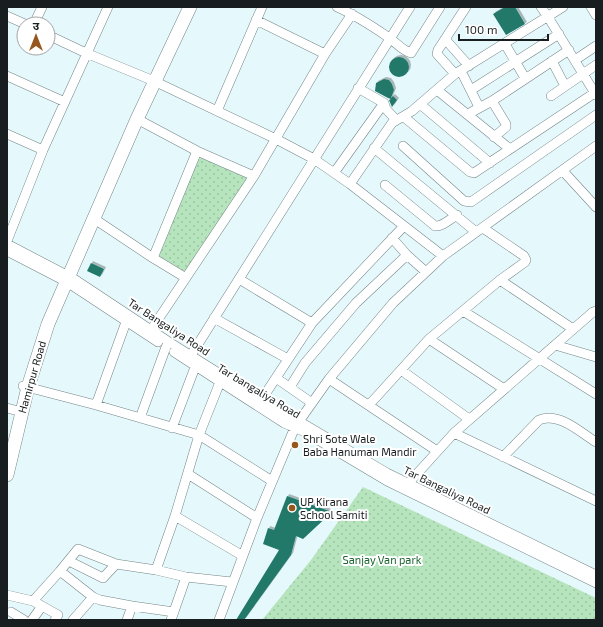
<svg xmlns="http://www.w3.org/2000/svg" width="603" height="627" font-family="'Exo 2','Noto Sans Devanagari',sans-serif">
  <defs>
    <pattern id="green-dots" width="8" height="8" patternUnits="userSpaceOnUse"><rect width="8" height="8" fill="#b6e5bd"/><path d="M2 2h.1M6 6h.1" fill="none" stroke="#9cc4a2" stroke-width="1.8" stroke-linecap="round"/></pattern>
    <filter id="shadow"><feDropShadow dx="2" dy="-2" stdDeviation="0" flood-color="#0004"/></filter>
  </defs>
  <rect width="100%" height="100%" fill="#e5f8fb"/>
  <path fill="url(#green-dots)" d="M202 157 246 177 247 180 187 273 159 256 198 160Z
    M363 487 596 598V620H262L311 560Z"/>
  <path fill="#20796b" filter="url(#shadow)" d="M505 7H515L525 24 506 35 493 14Z
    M389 67a10 10 0 1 1 20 0a10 10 0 1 1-20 0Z
    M384 79 389 80 392 84 394 90 391 98 393 96 397 100 392 107 389 100 391 99 388 98 375 91 376 83Z
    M91 263 104 269 100 277 87 271Z
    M287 496 332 512 303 539 296 536 291 555 244 620H236L279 550 263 544 268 528 274 530Z"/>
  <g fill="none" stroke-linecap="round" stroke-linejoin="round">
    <defs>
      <path id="minor" d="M337 7C355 15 372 26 388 37 396 42 401 50 411 53L440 7
        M541 7 548 17 596 95
        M591 7 596 15
        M7 16 25 24
        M256 20 325 54
        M34 24 42 7
        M48 35 86 53 154 81 276 139 314 159 350 184 443 256
        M445 39 469 66
        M505 44 525 78
        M575 60 596 46
        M552 61 565 86
        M461 71 479 107
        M455 74 437 54 438 50 466 7
        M7 76 65 102
        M358 88 384 103 386 109 396 120
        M437 90 510 149
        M471 90 559 34
        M551 96 596 65
        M492 101 506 124V127L494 137
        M420 104 490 163
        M217 111 262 7
        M468 114 492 101 569 50
        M404 117 470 172 474 173 596 92
        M137 119 197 151 254 176
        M7 134 43 150 7 241
        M403 146 464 201 471 202 596 115
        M374 148 476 232
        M43 150 108 7
        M563 171 596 207
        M334 173 384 103
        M350 184 392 123 412 111 455 74 563 7
        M385 185 435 226C442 227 450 219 457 215
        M93 218 153 258 186 278
        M392 238 407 255 426 272
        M7 244 74 279 169 342 244 389 387 473 596 575
        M7 251 67 282 158 342
        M153 258 197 151
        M239 279 312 323
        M500 280 573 329
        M463 311 596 394
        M214 318 288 359
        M151 330 254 176 325 54 352 14
        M429 339 504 389
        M555 345 596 357
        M174 352 284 423 303 431 387 481 596 583
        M188 360 410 7
        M401 370 469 419
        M276 378 312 403
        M329 379 437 451
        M220 382 199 435 175 516 156 570 186 577 232 582
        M23 386 96 405 199 435 272 481
        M290 387 305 363 356 303 407 255
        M262 399 312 323 404 226
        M96 405 126 322
        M369 405 429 339 500 280 525 262 526 260 524 256 483 228
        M7 408 22 412
        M140 418 166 347
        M172 428 197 362
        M454 433 596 501
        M503 457 539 420C558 411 581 433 596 442
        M188 474 257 518
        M404 488 454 433 593 312 596 311
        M175 516 243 556
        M69 561 103 578 116 564
        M60 571 78 549 116 564 156 570
        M7 595 33 601 58 615 55 620
        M33 601 60 571 93 597 100 600 132 606 127 620
        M132 606 174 612
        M11 612 24 620
        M32 620 42 606
        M73 620 93 597
        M171 620 186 577
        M219 620 257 518 295 427 329 379 393 303 443 256 596 146"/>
      <path id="highway" d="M7 475 28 387 48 324 137 119 190 7"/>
    </defs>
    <use href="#minor" stroke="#748588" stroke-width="10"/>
    <use href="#highway" stroke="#748588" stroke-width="14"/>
    <use href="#minor" stroke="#fff" stroke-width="9"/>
    <use href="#highway" stroke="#fff" stroke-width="13"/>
  </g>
  <g fill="#96561e" stroke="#fff" stroke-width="1.5">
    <circle cx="295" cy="445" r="4"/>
    <circle cx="292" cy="508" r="4"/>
  </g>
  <g text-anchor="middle" stroke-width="4" stroke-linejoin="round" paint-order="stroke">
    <g font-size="11" fill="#181e1f" stroke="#fff">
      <text transform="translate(169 327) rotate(33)" y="4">Tar Bangaliya Road</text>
      <text transform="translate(32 377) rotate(-74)" y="4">Hamirpur Road</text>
      <text transform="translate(259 391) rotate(31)" y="4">Tar bangaliya Road</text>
      <text transform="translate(447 490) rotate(26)" y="4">Tar Bangaliya Road</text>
    </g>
    <g font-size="11" fill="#181e1f" stroke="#fff" text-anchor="start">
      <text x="303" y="443">Shri Sote Wale<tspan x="303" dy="13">Baba Hanuman Mandir</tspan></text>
      <text x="300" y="506">UP Kirana<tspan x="300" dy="13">School Samiti</tspan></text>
    </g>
    <g font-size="11" fill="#1d6632" stroke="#fff">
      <text x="382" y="564">Sanjay Van park</text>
    </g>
  </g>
  <rect width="603" height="627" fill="none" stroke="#181e1f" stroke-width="16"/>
  <g transform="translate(36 36)"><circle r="19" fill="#ffffff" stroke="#a3a5a5"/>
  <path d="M0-3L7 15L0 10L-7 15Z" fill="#96561e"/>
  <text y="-6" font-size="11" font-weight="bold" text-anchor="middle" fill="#181e1f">उ</text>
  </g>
  <path d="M459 34v6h89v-6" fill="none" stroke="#181e1f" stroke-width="2"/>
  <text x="465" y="34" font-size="12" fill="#181e1f" stroke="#ffffff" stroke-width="3" paint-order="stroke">100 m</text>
</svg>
